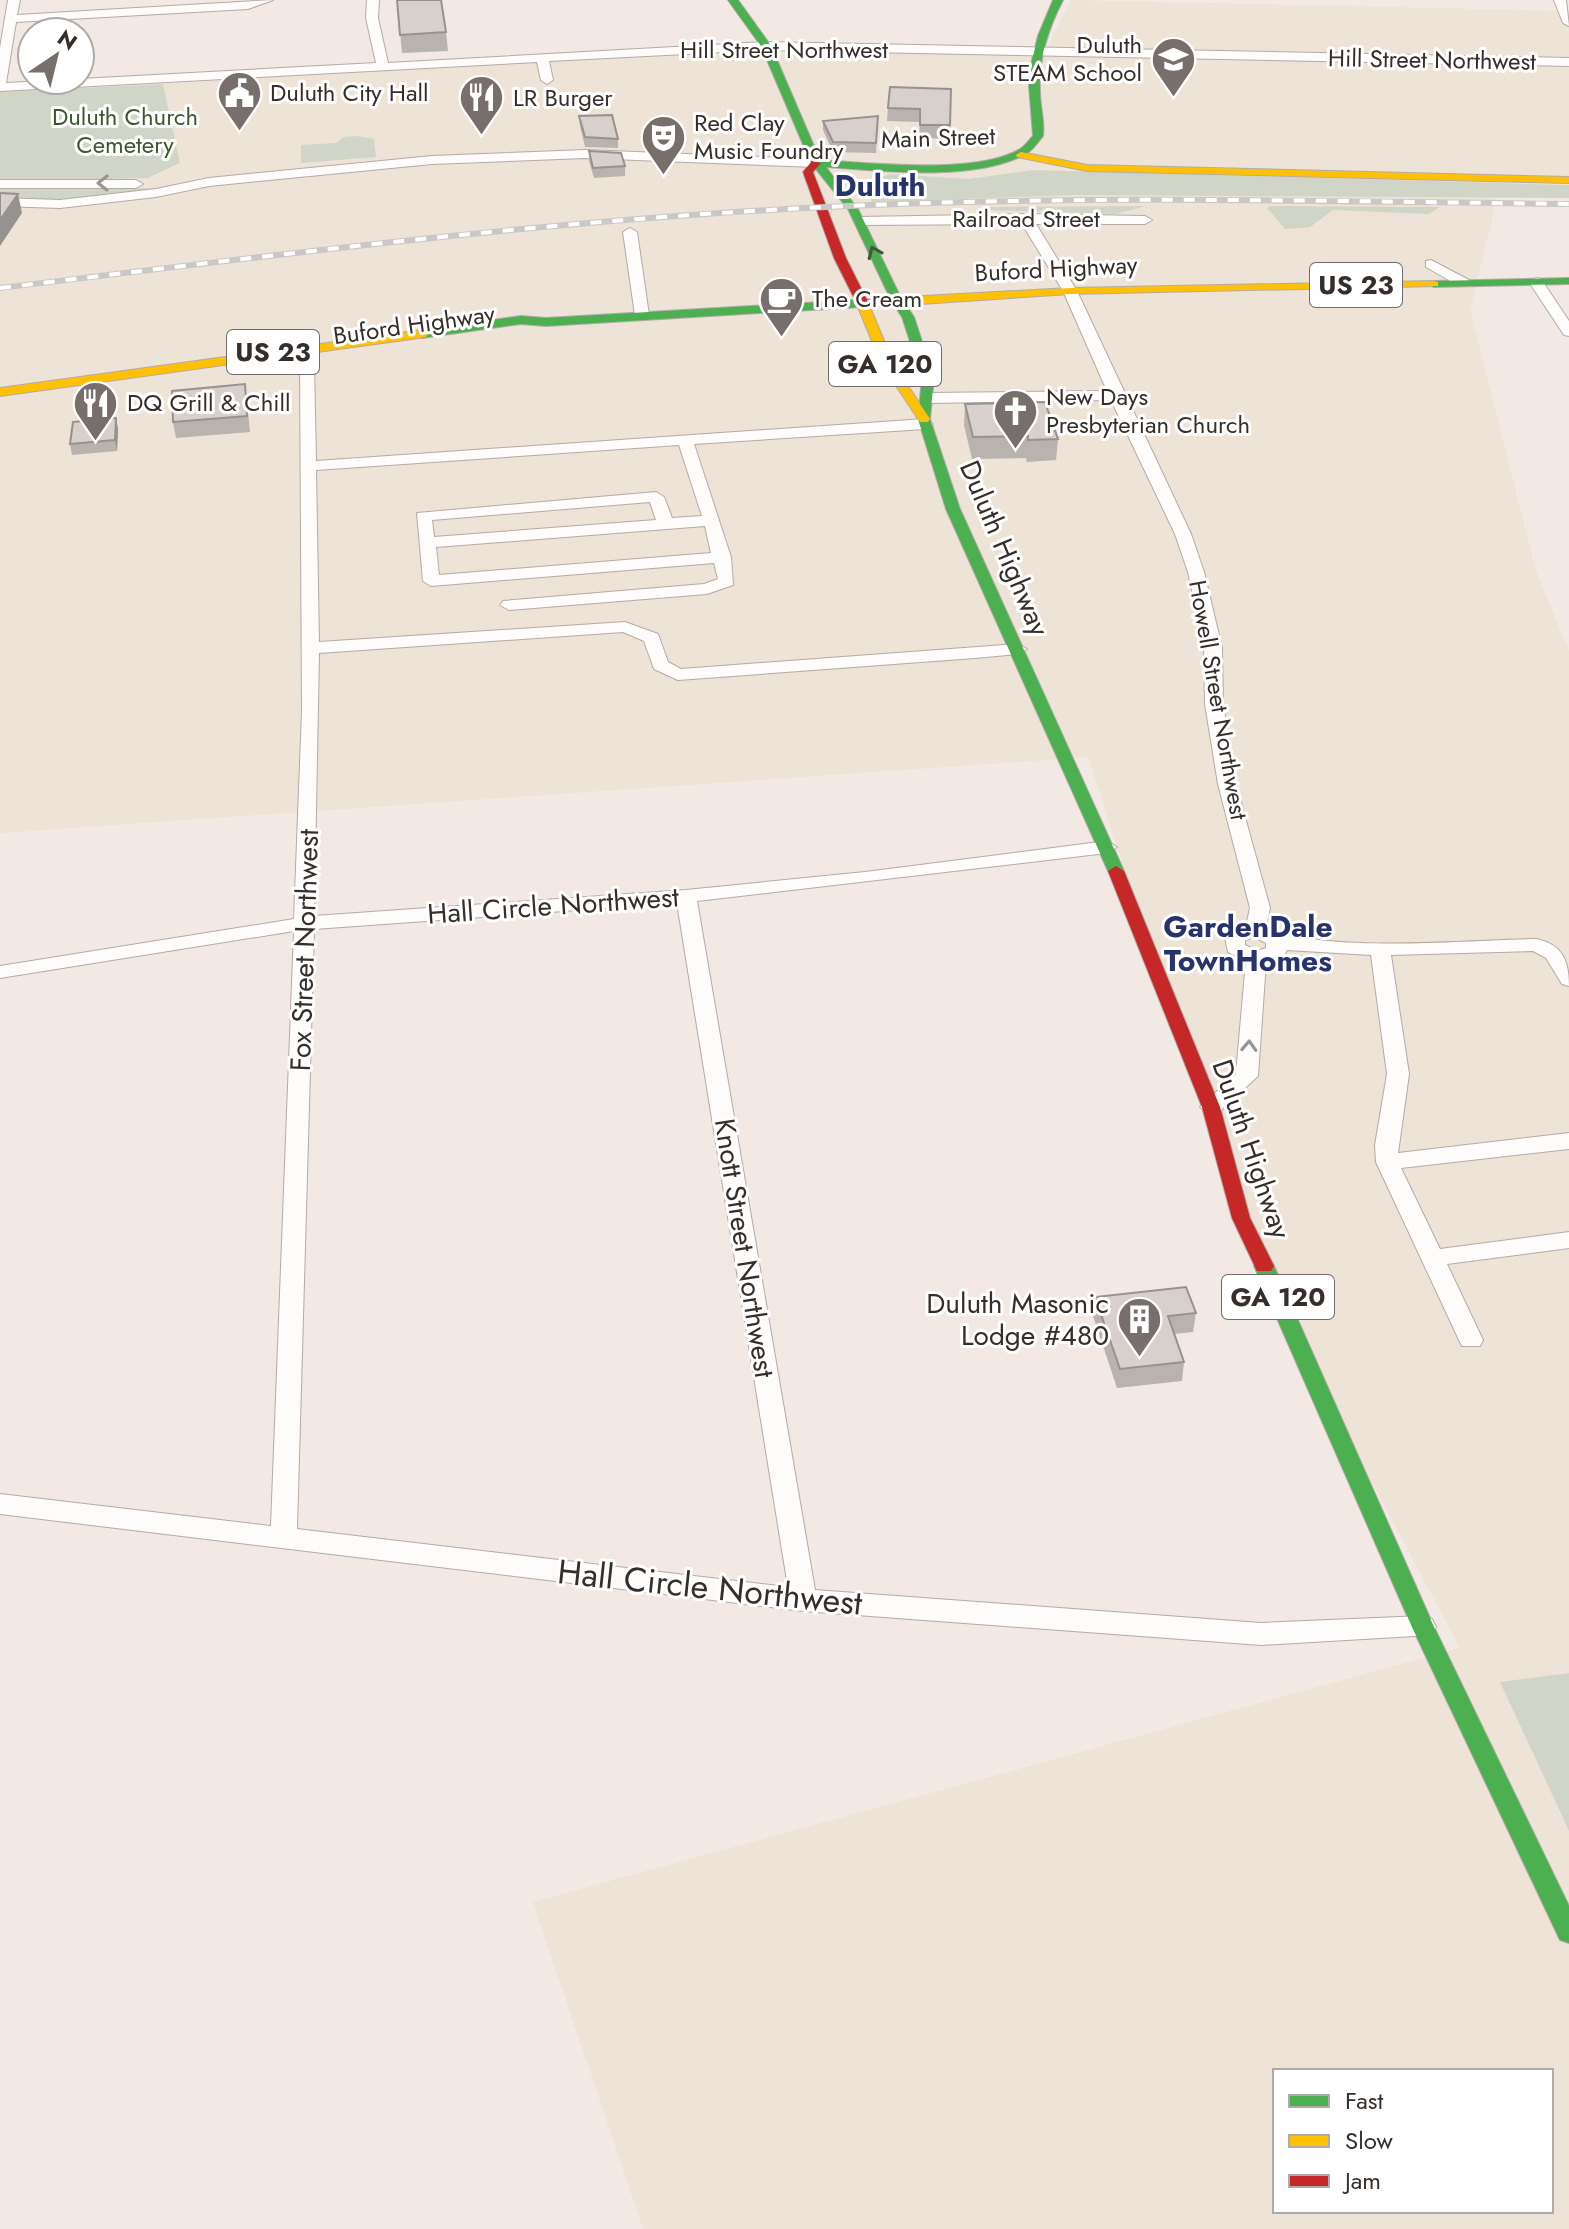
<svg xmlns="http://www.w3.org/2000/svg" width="1569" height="2229" font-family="Jost,sans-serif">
  <rect width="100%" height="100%" fill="#f2e8e4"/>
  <path fill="#ede3d6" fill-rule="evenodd" d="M1071 0 1569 11V178L1502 177 1470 310 1536 571 1569 651V1673L1500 1682 1569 1831V2229H643L533 1902 1460 1648 1269 1288 1201 1104 1088 757 0 833V182L148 178 180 164 163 84 401 69 550 53 749 43 1046 50ZM1275 2071H1551V2211H1275Z"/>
  <path fill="#d1d5c7" d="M163 84 180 163 148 178 0 182V92Z
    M357 136 374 139 376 157 301 163V145L336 143 344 137Z
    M1034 170 1569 185V198L1076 195 872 202 863 184 890 174 968 179Z
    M86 185 157 189 65 201 0 200V189Z
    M1146 206 1116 214 984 210 990 207Z
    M1270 206 1440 207 1429 214 1333 210 1310 227 1285 229 1267 208Z
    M1569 1673V1831L1500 1682Z"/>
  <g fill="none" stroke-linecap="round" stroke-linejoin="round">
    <defs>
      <path id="street" d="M8 0H20L17 15 273 0 248 9 16 22 6 83 376 63 366 18 367 0H379L378 18 388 63 766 42 1569 58V66L766 50 549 61 553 80 547 84 541 80 537 62 0 91V48Z
        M1554 0H1566L1569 26 1563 23Z
        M585 150 816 159 822 163 816 167 585 158 432 164 209 186 156 197 60 208 0 206V198L60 200 156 189 209 178 432 156Z
        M0 180H136L143 184 136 188H0Z
        M1025 214 1145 216 1152 220 1145 224H1036L1077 291 1191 534 1204 572 1222 648 1223 704 1236 784 1270 908 1266 927C1323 954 1468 940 1537 939 1563 945 1569 961 1569 986L1562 984 1546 958 1533 951 1391 955 1409 1074 1398 1153 1569 1133V1149L1401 1168 1440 1249 1569 1232V1248L1447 1264 1483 1340 1480 1346H1462L1459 1340 1376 1162 1375 1145 1387 1074 1371 955 1287 950 1284 955 1266 962 1258 1076 1219 1112 1211 1114 1200 1107 1236 1074 1246 961 1228 952 1225 937 1246 926 1250 908 1218 784 1205 704 1204 648 1188 572 1175 534 1111 400 929 403 921 398 929 393 1107 391 1063 291 1022 224 860 225 853 221 860 217ZM1254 937 1266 943V948L1257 951 1245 945V940Z
        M630 228 637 232 649 315 642 319 635 315 623 232Z
        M1431 260 1469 280 1471 283 1459 286 1426 267V261Z
        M1536 278 1541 279 1569 321V336L1564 335 1529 282Z
        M307 360 314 364 316 461 925 419 933 424 925 429 694 444 731 557 733 585 707 594 509 610 500 605 503 601 704 584 718 579 714 563 431 586 423 581 417 513 656 492 664 497 672 518 702 516 679 445 316 470 319 642 625 622 658 634 668 662 681 669 1018 644 1027 649 1018 654 975 658 678 680 654 669 644 641 623 632 319 653 314 916 686 890 865 872 1107 841 1117 847 1107 853 697 901 815 1590 1261 1623 1423 1616 1432 1619 1436 1627 1432 1635 1261 1645 803 1611 0 1514V1494L271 1526 294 931 0 978V966L294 919 302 711 300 364ZM650 502 656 520 434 537 432 520ZM705 526 711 553 439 575 436 547ZM677 903 788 1587 297 1529 314 929Z"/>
      <path id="fast" d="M728 0H738L771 46 820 160C871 163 976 175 1020 149 1025 146 1029 140 1033 136L1029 86 1032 60 1038 36 1053 0H1063C1048 29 1038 59 1040 92 1040 107 1045 121 1043 136 1038 142 1033 150 1026 154 973 182 884 171 826 167L858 209 901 298 912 301 906 305 914 317 934 378 930 419 960 509 1124 871 1122 874 1116 876 1108 871 946 509 918 419 922 378 902 317 894 305 546 326 521 324 422 338 416 334 422 330 521 316 546 318 890 298 848 209 811 163 761 46Z
        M1569 278V284L1434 287 1428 284 1434 281Z
        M1264 1259 1271 1261 1274 1266 1434 1627 1569 1906V1943L1560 1940 1412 1627 1254 1266 1257 1261Z"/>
      <path id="slow" d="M1021 152 1087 165 1569 177V183L1087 171 1017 157 1016 155Z
        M1434 281 1438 282V286L1070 294 906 305 900 301 906 297 1070 288Z
        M862 298 868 302 893 363 930 419 928 422H920L881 363 856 302Z
        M422 330 428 334 426 337 0 396V388Z"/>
      <path id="jam" d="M812 161 821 163 813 172 846 258 868 302 866 304 856 302 834 258 803 172Z
        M1116 866 1124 871 1220 1107 1250 1218 1274 1266 1271 1271H1257L1232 1218 1202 1107 1108 871Z"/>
    </defs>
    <use href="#street" stroke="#b3aba8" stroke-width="2"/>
    <use href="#fast" stroke="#b3aba8" stroke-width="2"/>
    <use href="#slow" stroke="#b3aba8" stroke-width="2"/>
    <use href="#jam" stroke="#b3aba8" stroke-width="2"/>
    <use href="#street" fill="#fdfcfb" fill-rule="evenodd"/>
    <use href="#fast" fill="#4caf50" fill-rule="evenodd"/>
    <use href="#slow" fill="#ffc107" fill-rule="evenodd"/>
    <use href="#jam" fill="#c62828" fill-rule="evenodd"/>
    <defs>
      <path id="rail" d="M0 288C275 255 549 220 826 207 1073 195 1321 201 1569 204"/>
    </defs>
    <use href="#rail" stroke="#cac8c6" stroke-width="6"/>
    <use href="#rail" stroke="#fff" stroke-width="4" stroke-dasharray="11" stroke-linecap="butt"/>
  </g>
  <path fill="#b9b3b0" d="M397 0 446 32 448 51 402 53Z
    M951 89 950 139 919 138 920 122 887 121 888 108Z
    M579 116 618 139V148L585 147 580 126Z
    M878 116 876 153 833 152 823 130V121Z
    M589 151 625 166V176L594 178 589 161Z
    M245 384 250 432 176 438 173 422Z
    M965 404 1058 439 1056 460 1027 462 1026 458 972 459 964 425Z
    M116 418 118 429 117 451 72 455 70 444Z
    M1095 1297 1196 1313 1193 1332 1174 1334 1184 1362 1182 1381 1117 1388 1093 1316Z"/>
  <path fill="#969290" d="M18 194 22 213 0 246V220Z
    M116 418 118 429 117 451 115 440Z"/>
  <path fill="#d7d0cd" stroke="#969290" stroke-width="2" d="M397 0H441L446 32 400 35Z
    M890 87 951 89 950 125H920V109L888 108Z
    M612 115 618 139 585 137 579 116Z
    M878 116 876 143 833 142 823 121Z
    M589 151 621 153 625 166 593 168Z
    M0 193 18 194 0 220Z
    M245 384 247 416 173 422 172 391Z
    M1045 402 1058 439 1028 440V436L973 437 965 404Z
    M116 418 115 440 70 444 73 422Z
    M1186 1287 1196 1313 1168 1316 1184 1362 1120 1369 1095 1297Z"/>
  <defs><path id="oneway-chevron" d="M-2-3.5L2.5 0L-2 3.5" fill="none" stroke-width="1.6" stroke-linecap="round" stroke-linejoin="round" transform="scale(2)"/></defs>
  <g stroke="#999593">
    <use href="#oneway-chevron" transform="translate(103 183) rotate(-179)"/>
    <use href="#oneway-chevron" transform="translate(1249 1046) rotate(-87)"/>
  </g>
  <use stroke="#3d5b38" href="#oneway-chevron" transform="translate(874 252) rotate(-114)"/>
  <defs>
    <symbol id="school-pin" viewBox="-11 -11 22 30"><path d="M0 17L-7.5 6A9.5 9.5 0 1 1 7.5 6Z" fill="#776f6c" stroke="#fff"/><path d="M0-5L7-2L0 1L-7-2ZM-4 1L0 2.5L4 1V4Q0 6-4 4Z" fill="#fff"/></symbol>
    <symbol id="civic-pin" viewBox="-11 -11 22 30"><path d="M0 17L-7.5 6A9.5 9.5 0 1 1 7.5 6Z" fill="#776f6c" stroke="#fff"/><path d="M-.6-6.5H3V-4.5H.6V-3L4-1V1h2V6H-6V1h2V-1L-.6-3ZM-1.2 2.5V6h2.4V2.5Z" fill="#fff"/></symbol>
    <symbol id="restaurant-pin" viewBox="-11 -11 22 30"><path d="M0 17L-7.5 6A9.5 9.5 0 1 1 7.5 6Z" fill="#776f6c" stroke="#fff"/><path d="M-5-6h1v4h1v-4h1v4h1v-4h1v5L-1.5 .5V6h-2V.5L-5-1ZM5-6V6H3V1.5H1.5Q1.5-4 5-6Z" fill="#fff"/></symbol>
    <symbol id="theatre-pin" viewBox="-11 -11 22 30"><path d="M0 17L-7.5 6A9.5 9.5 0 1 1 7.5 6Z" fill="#776f6c" stroke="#fff"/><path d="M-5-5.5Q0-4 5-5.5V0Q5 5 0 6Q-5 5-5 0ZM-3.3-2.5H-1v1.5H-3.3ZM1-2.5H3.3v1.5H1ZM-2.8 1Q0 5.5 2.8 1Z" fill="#fff"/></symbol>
    <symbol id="cafe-pin" viewBox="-11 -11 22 30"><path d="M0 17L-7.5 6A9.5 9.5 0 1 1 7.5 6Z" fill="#776f6c" stroke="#fff"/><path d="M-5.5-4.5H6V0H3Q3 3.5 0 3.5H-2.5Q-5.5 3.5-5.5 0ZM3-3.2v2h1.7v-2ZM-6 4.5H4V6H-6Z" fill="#fff"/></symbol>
    <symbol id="church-pin" viewBox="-11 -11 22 30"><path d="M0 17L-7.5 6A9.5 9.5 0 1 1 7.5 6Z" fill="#776f6c" stroke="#fff"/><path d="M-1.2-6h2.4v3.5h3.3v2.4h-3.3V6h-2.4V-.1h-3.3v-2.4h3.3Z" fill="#fff"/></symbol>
    <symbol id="building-pin" viewBox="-11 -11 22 30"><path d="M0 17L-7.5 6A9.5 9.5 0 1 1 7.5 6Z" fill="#776f6c" stroke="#fff"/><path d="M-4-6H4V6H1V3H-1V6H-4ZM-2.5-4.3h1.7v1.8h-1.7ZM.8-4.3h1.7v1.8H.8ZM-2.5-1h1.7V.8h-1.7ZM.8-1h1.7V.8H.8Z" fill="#fff"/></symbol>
  </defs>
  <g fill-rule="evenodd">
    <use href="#school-pin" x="1148" y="34" width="51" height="69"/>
    <use href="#civic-pin" x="214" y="68" width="51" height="69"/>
    <use href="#restaurant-pin" x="456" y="72" width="51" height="69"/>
    <use href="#theatre-pin" x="638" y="112" width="51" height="69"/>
    <use href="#cafe-pin" x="756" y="274" width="51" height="69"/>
    <use href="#restaurant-pin" x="70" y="378" width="51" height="69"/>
    <use href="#church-pin" x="990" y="386" width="51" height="69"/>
    <use href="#building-pin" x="1114" y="1294" width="51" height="69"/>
  </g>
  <g text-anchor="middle" stroke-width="6" stroke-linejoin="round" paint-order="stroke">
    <g font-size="24" fill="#352e2b" stroke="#fff" text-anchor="start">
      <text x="1142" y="53" text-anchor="end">Duluth<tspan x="1142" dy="28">STEAM School</tspan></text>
      <text x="270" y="101">Duluth City Hall</text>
      <text x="513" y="106">LR Burger</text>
      <text x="694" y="131">Red Clay<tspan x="694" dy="28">Music Foundry</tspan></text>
      <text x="812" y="307">The Cream</text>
      <text x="1046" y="405">New Days<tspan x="1046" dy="28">Presbyterian Church</tspan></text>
      <text x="127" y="411">DQ Grill &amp; Chill</text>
    </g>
    <g font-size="24" fill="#352e2b" stroke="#fff">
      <text x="784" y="58">Hill Street Northwest</text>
      <text transform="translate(1432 60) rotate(1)" y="8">Hill Street Northwest</text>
      <text transform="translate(938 138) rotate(-2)" y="8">Main Street</text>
      <text x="1026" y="227">Railroad Street</text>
      <text transform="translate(1056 269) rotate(-3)" y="8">Buford Highway</text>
      <text transform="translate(414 325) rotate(-8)" y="8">Buford Highway</text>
      <text transform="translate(1218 700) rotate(80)" y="8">Howell Street Northwest</text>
    </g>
    <g font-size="24" fill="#3b582d" stroke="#fff">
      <text x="125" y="125">Duluth Church<tspan x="125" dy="28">Cemetery</tspan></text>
    </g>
    <g fill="#fff" stroke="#726d6b" stroke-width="2">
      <rect x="1310" y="263" width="92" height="44" rx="6"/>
      <rect x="227" y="330" width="92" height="44" rx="6"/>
      <rect x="829" y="342" width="112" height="44" rx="6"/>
      <rect x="1222" y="1275" width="112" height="44" rx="6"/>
    </g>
    <g font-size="26" font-weight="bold" fill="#352e2b">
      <text x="1356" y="294">US 23</text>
      <text x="273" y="361">US 23</text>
      <text x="885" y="373">GA 120</text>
      <text x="1278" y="1306">GA 120</text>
    </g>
    <g font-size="28" fill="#352e2b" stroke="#fff">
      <text transform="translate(1005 548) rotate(67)" y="10">Duluth Highway</text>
      <text transform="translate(553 905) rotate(-4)" y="10">Hall Circle Northwest</text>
      <text transform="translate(304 950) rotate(-88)" y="10">Fox Street Northwest</text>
      <text transform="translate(1252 1149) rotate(71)" y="10">Duluth Highway</text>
      <text transform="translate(745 1248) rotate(81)" y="10">Knott Street Northwest</text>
    </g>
    <g font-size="28" fill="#352e2b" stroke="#fff" text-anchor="end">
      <text x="1109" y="1313">Duluth Masonic<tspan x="1109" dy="32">Lodge #480</tspan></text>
    </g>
    <g font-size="30" font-weight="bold" fill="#26336c" stroke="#fff">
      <text x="880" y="196">Duluth</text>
    </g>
    <g font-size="30" font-weight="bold" fill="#26336c" stroke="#fff">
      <text x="1248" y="937">GardenDale<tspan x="1248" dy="34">TownHomes</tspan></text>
    </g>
    <g font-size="34" fill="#352e2b" stroke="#fff">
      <text transform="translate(710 1587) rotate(6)" y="12">Hall Circle Northwest</text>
    </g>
  </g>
  <rect x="1273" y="2069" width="280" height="144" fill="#ffffff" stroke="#aeabaa" stroke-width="2"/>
  <rect x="1289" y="2095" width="40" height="12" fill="#4caf50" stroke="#aeabaa" stroke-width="2"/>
  <text x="1345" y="2109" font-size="24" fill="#352e2b">Fast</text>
  <rect x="1289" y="2135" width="40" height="12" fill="#ffc107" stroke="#aeabaa" stroke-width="2"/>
  <text x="1345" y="2149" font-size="24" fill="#352e2b">Slow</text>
  <rect x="1289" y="2175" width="40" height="12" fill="#c62828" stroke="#aeabaa" stroke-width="2"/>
  <text x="1345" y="2189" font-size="24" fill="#352e2b">Jam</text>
  <g transform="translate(56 56) rotate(35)"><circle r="38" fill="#ffffff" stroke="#aeabaa" stroke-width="2"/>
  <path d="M0-6L14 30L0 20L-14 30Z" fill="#776f6c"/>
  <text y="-12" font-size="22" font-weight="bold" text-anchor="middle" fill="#352e2b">N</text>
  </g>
</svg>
